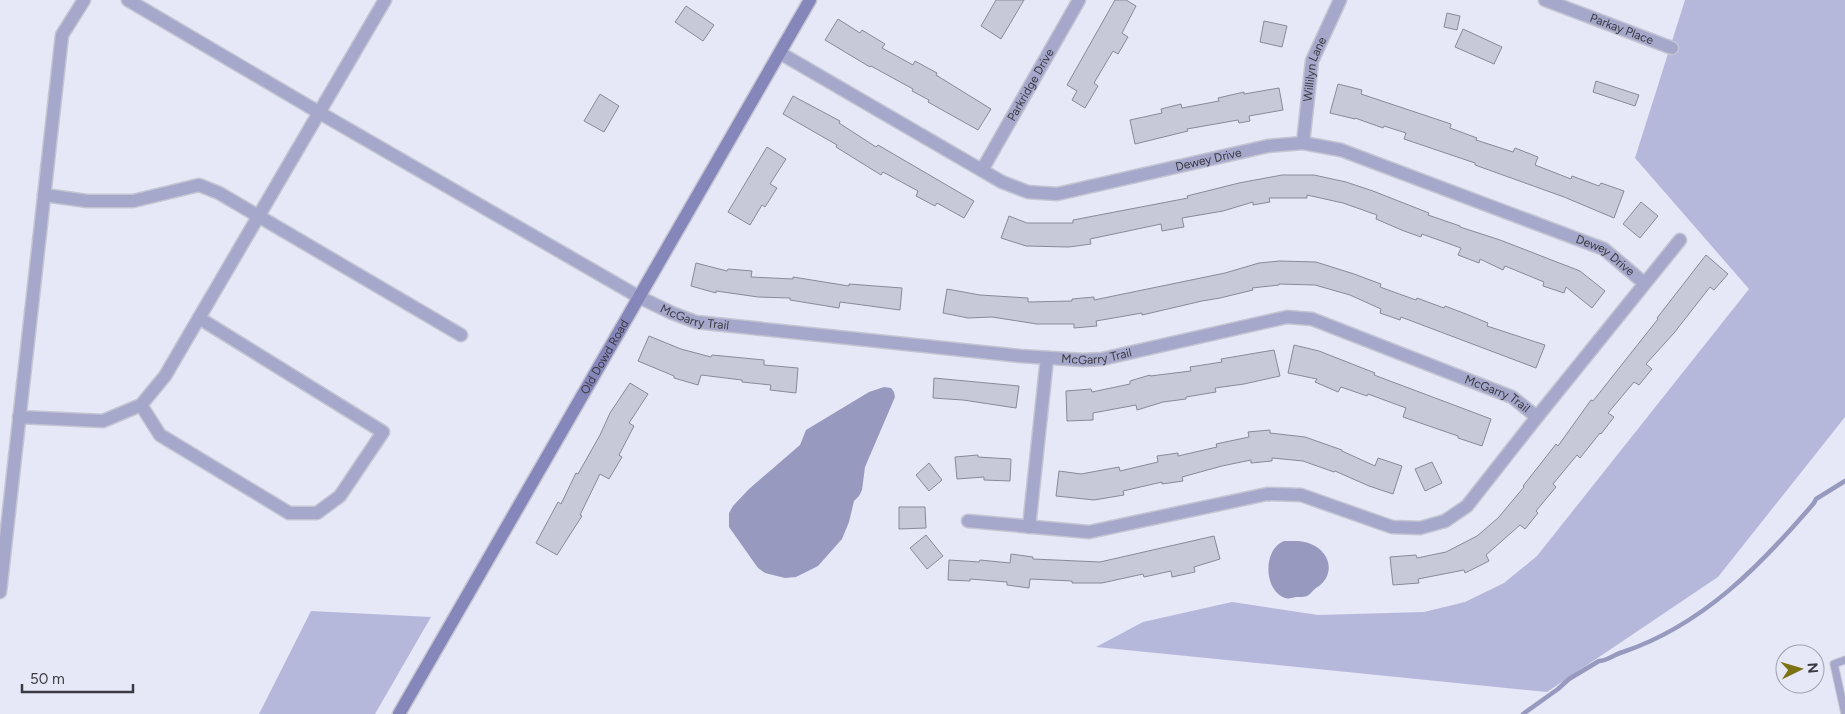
<svg xmlns="http://www.w3.org/2000/svg" width="1845" height="714" font-family="Figtree,sans-serif">
  <rect width="100%" height="100%" fill="#e6e8f7"/>
  <path fill="#b6b8db" d="M1685 0H1845V417L1718 577 1547 692 1096 647 1143 622 1232 602 1318 615 1424 612 1465 602 1504 583 1537 556 1749 289 1635 158Z
    M311 611 431 617 375 714H259Z"/>
  <path fill="#9799be" d="M884 387 891 388 894 392 895 397 865 467 862 490 859 496 854 501 849 522 842 539 818 566 796 577 785 578 765 573 758 568 729 527V513L733 506 749 489 800 445 806 430 869 392Z
    M1284 541C1292 541 1303 540 1311 544 1331 552 1336 576 1316 588 1313 590 1311 594 1307 596 1305 597 1299 597 1296 597 1292 598 1288 599 1285 598 1263 590 1263 549 1284 541Z"/>
  <g fill="none" stroke-linecap="round" stroke-linejoin="round">
    <path stroke="#9799be" stroke-width="4.5" d="M1523 714 1558 689 1569 679 1599 661C1607 661 1615 654 1623 652 1703 625 1761 565 1814 503L1816 499 1845 481"/>
  </g>
  <path fill="#c8c9d8" stroke="#898a98" d="M996 0H1024L1001 39 981 26Z
    M1115 0H1126L1136 6 1122 33 1128 37 1118 54 1113 51 1094 83 1098 86 1085 108 1072 100 1077 91 1067 85Z
    M686 6 714 25 703 41 675 22Z
    M1447 13 1460 16 1457 30 1444 27Z
    M838 19 860 33 862 30 885 44 882 48 913 65 915 61 937 73 936 75 991 109 978 130 928 102 929 100 912 91 913 89 871 66 870 67 825 40Z
    M1264 21 1287 26 1282 47 1260 42Z
    M1463 29 1502 47 1494 64 1455 47Z
    M1596 81 1639 95 1635 106 1593 92Z
    M1338 84 1362 90 1361 94 1451 124 1450 128 1477 138 1476 140 1513 152 1515 148 1538 157 1535 165 1571 179 1572 176 1599 186 1601 183 1624 191 1614 218 1564 197 1475 165V163L1404 139 1406 133 1384 126 1383 128 1355 118V119L1330 113Z
    M1279 88 1283 110 1249 116 1250 121 1239 123 1238 120 1187 129 1188 131 1135 144 1130 120 1162 113 1161 109 1181 104 1182 108 1219 101 1218 98 1244 92V94Z
    M600 94 619 106 604 132 584 121Z
    M793 96 840 121 839 123 876 147 878 145 974 201 964 218 937 203 935 206 916 196 918 191 883 172 881 175 836 147 837 145 783 114Z
    M767 147 786 159 770 184 777 188 765 207 762 205 750 225 728 212Z
    M1282 175H1314L1346 182 1373 191 1429 213 1428 215 1460 226V227L1500 240 1580 271 1605 291 1592 308 1566 287 1564 293 1543 286 1544 282 1505 266 1503 270 1480 259 1479 263 1458 255 1461 248 1422 234 1421 237 1404 231 1376 219 1377 215 1343 203 1307 195V198H1269L1270 202 1253 205V202L1223 211 1182 218 1184 227 1162 231 1161 224 1090 239 1091 244 1069 247 1026 246 1001 238 1009 216 1027 223H1073V220L1188 198 1187 196 1239 183Z
    M1641 202 1658 216 1640 238 1623 224Z
    M1706 255 1728 274 1714 290 1710 287 1674 333 1646 364 1652 369 1639 385 1634 382 1608 413 1614 417 1601 434 1600 433 1580 458 1577 455 1553 484 1556 487 1536 511 1538 513 1525 529 1520 525 1486 555 1489 561 1465 573 1464 570 1418 579 1419 583 1393 585 1390 557 1416 555 1417 558 1446 552 1477 536 1498 518 1524 487 1523 486 1542 462 1556 444 1558 446 1591 400 1593 401 1658 319 1657 318Z
    M1280 261 1316 262 1354 274 1381 284 1380 287 1416 300 1417 298 1444 308 1445 306 1466 314 1488 323 1487 326 1545 345 1536 368 1401 317 1400 320 1380 313 1381 309 1350 295 1315 285 1279 284V285L1252 288 1253 290 1220 298 1202 301 1142 315V313L1096 321 1097 326 1074 328V324H1037L992 317 968 318 943 313 947 289 980 295 1028 298V302L1072 301V299L1094 297V300L1225 273 1259 263Z
    M696 263 727 271 728 269 752 271 751 277 793 279V277L849 286V284L902 288 900 310 840 302 839 308 790 300V298L758 297 716 291V293L691 286Z
    M649 336 681 349 711 357 712 355 764 360V365L798 368 796 393 770 390 771 385 742 382V380L701 375 698 385 674 378V376L638 361Z
    M1294 345 1319 351 1375 373 1374 375 1491 419 1482 446 1458 438V436L1403 417 1406 408 1368 394 1367 396 1341 387 1338 392 1315 382 1317 379 1288 373Z
    M1274 350 1280 376 1244 384 1215 388 1216 392 1186 397V399L1163 402 1137 410 1136 405 1093 413V420L1067 421 1066 391 1091 389 1092 392 1130 384V381L1150 375V376L1191 371 1190 367 1222 362 1221 359Z
    M934 378 1019 386 1016 408 963 400 933 398Z
    M630 383 648 394 629 423 634 426 619 455 622 457 609 479 600 474 580 515 582 516 557 555 536 543 558 502 561 504 576 473 578 474 600 435 610 413Z
    M1270 430V433L1305 437 1342 450V451L1375 466 1378 458 1402 466 1393 494 1369 486 1335 471 1334 472 1303 461 1272 458V461L1251 463V460L1222 466 1182 477 1183 481 1162 484V482L1123 491 1124 495 1094 500 1056 496 1059 471 1081 474 1119 467 1120 471 1158 462 1157 456 1178 453V456L1217 447 1216 444 1249 437 1248 432Z
    M978 455V457L1011 459 1010 481 984 480V477L957 479 955 457Z
    M1432 462 1442 483 1425 491 1415 469Z
    M929 463 942 480 929 491 916 475Z
    M899 507H925L926 528 899 529Z
    M926 535 943 556 927 569 910 548Z
    M1214 536 1220 559 1194 567 1195 572 1172 577 1171 571 1144 577 1143 574 1102 583H1072V581L1030 579 1029 588 1007 585V582L970 579V581L948 580 949 560 979 562 980 560 1010 563 1011 554 1033 557V559L1100 562Z"/>
  <g fill="none" stroke-linecap="round" stroke-linejoin="round">
    <defs>
      <path id="lane" d="M1845 714 1834 664 1845 660"/>
      <g id="street">
        <path id="s1" d="M128 0 320 113 639 297 672 313 696 322 1020 356 1083 360 1102 359 1287 317 1312 319 1512 397 1537 417"/>
        <path id="s2" d="M1545 0 1672 48"/>
        <path id="s3" d="M780 53 1002 182 1028 192 1057 194 1268 146 1303 143 1341 150 1604 249 1644 283"/>
        <path id="s4" d="M1303 143 1312 61 1340 0"/>
        <path id="s5" d="M982 170 1079 0"/>
        <path d="M44 195 87 201H133L199 185 219 193 461 335"/>
        <path d="M141 405 160 435 289 513H317L340 496 383 432 199 318"/>
        <path d="M19 417 103 421 141 405 165 376 385 0"/>
        <path d="M968 521 1089 532 1267 494 1301 495 1392 527 1420 528 1445 521 1467 506 1537 417 1680 240"/>
        <path d="M1029 527 1047 358"/>
        <path d="M0 592 62 35 84 0"/>
      </g>
      <g id="secondary">
        <path id="s6" d="M399 714 810 0"/>
      </g>
    </defs>
    <use href="#lane" stroke="#c4c5d2" stroke-width="9"/>
    <use href="#street" stroke="#c4c5d2" stroke-width="15"/>
    <use href="#secondary" stroke="#c4c5d2" stroke-width="15"/>
    <use href="#lane" stroke="#a5a7cb" stroke-width="7"/>
    <use href="#street" stroke="#a5a7cb" stroke-width="12"/>
    <use href="#secondary" stroke="#8586ba" stroke-width="12"/>
  </g>
  <g text-anchor="middle" stroke-width="5" stroke-linejoin="round" paint-order="stroke">
    <g font-size="12" fill="#3a3a40" stroke="#e6e8f7">
      <text dy="4" stroke="none"><textPath href="#s2" startOffset="82">Parkay Place</textPath></text>
      <text dy="4" stroke="none"><textPath href="#s4" startOffset="75">Willilyn Lane</textPath></text>
      <text dy="4" stroke="none"><textPath href="#s5" startOffset="98">Parkridge Drive</textPath></text>
      <text dy="4" stroke="none"><textPath href="#s3" startOffset="469">Dewey Drive</textPath></text>
      <text dy="4" stroke="none"><textPath href="#s3" startOffset="889">Dewey Drive</textPath></text>
      <text dy="4" stroke="none"><textPath href="#s1" startOffset="651">McGarry Trail</textPath></text>
      <text dy="4" stroke="none"><textPath href="#s1" startOffset="1056">McGarry Trail</textPath></text>
      <text dy="4" stroke="none"><textPath href="#s6" startOffset="412">Old Dowd Road</textPath></text>
      <text dy="4" stroke="none"><textPath href="#s1" startOffset="1476">McGarry Trail</textPath></text>
    </g>
  </g>
  <g transform="translate(1800 669) rotate(85)"><circle r="24" fill="#e6e8f7" stroke="#a1a2ae"/>
  <path d="M0-4L9 19L0 12L-9 19Z" fill="#7d7314"/>
  <text y="-8" font-size="14" font-weight="bold" text-anchor="middle" fill="#3a3a40">N</text>
  </g>
  <path d="M22 684v8h111v-8" fill="none" stroke="#3a3a40" stroke-width="2.5"/>
  <text x="30" y="684" font-size="15" fill="#3a3a40" stroke="#e6e8f7" stroke-width="4" paint-order="stroke">50 m</text>
</svg>
